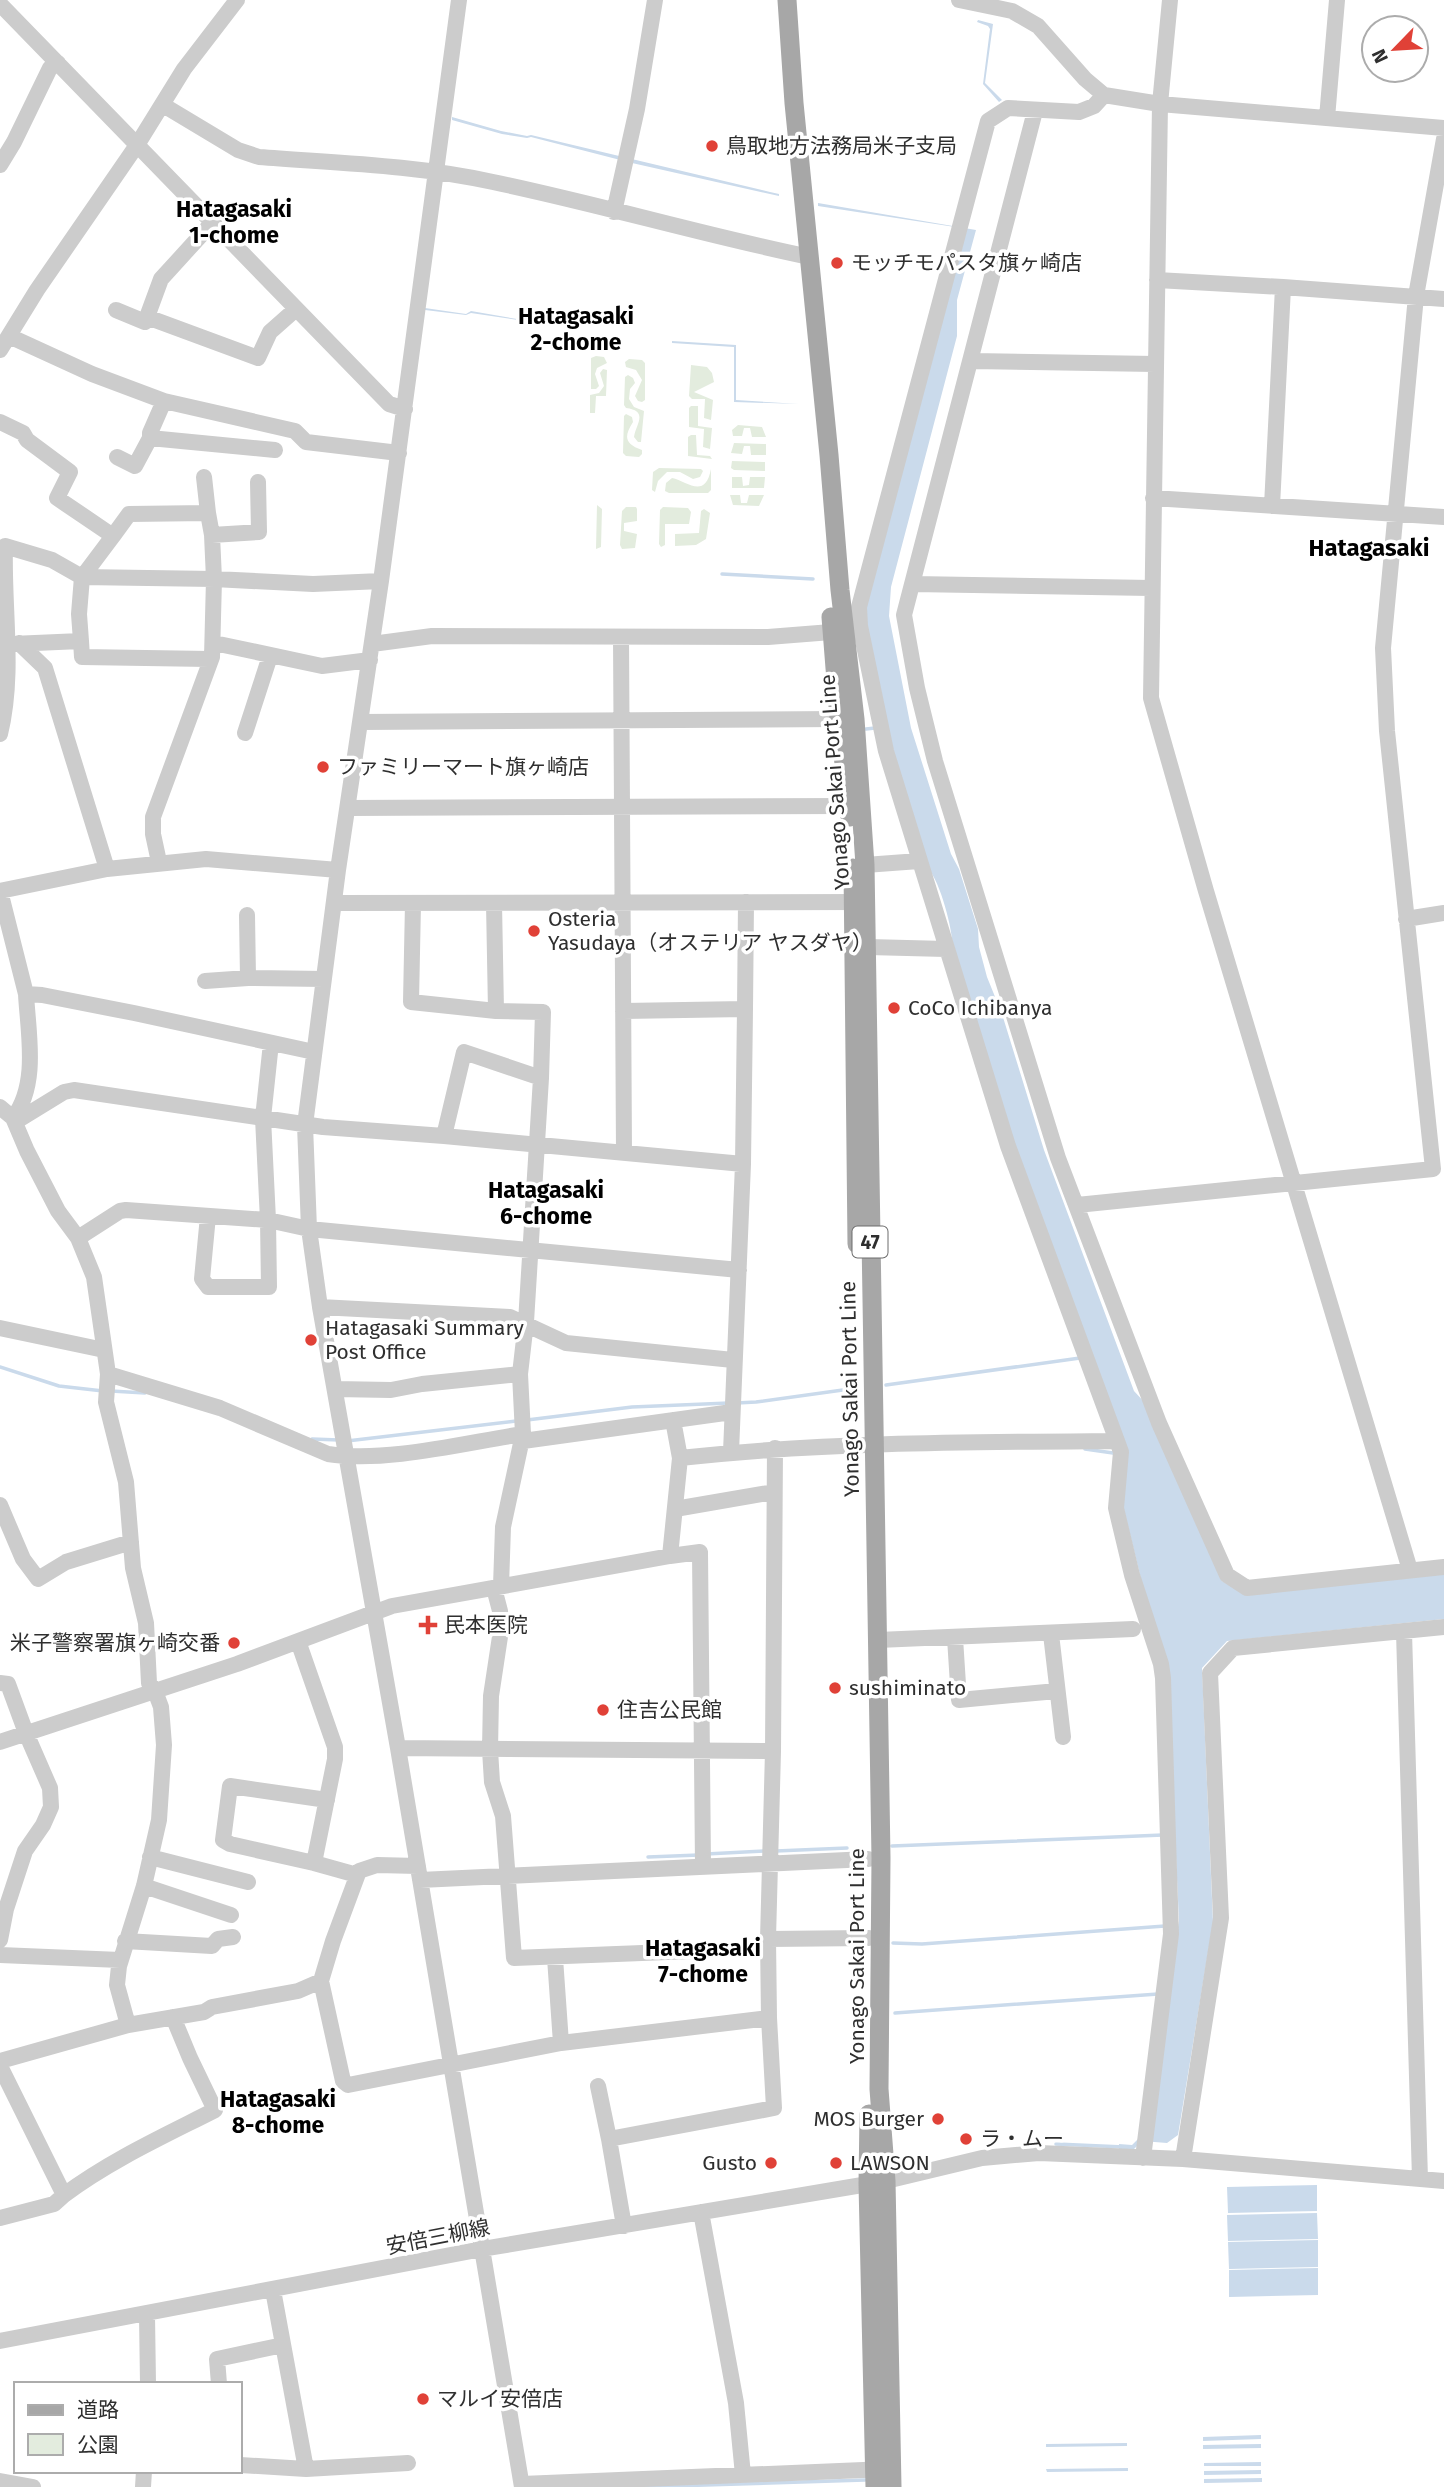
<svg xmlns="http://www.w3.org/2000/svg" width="1444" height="2487" font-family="'Fira Sans','Noto Sans JP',sans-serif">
  <rect width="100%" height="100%" fill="#fff"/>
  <path fill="#e3ecde" d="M596 356 604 357 607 363 597 368 595 374 599 386 596 389H591V358Z
    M629 359 642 360 645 363V400L642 402 638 401 635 396 642 380 636 370 626 367 625 362Z
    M691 365 707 367 712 373 714 382 694 392 713 400 711 420 704 418 705 399H692L689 396Z
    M603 369 607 370 606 396H596L595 413H590V395L599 393 604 386 600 373Z
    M628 375 633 378 635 383 630 389 629 399 634 407 644 411 641 442H638L634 437C636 424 649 411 626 408L624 405 625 377Z
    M691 406H698V426L712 428 710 449 703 447 704 429 689 427V408Z
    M626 414 632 417 633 422C624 436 624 444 642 450V454L639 457 626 456 623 453 624 416Z
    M738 425 762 427 766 437H752L750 428H744L742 436H733L732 430Z
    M691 435H696L697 455 710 456 712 459 688 456V437Z
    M734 443 766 444V455H751L750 446H744L742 454 731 453Z
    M732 461 765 462V471L734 470 731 468Z
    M659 468 701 469 703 471 700 477 693 479 680 472H667L658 481 655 492 652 490 653 472Z
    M711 469V490L708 493H669L665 491 666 483 672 478C687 481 705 500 711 469Z
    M732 477H742L743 486 749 485 750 477H765L764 488H732Z
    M730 495H740L741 503H747L749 495H764L759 506 733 505Z
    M597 505 602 509 601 547 596 549Z
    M626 507H636L637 509V521L624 523V531L637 534 635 548 622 549 620 545 622 511Z
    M663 507 688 508 691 512 689 524H665V545L661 547 659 544 660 510Z
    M704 509 710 513 706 539 696 545 675 546V534L699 533 701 511Z"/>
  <path fill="#cadaeb" d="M978 20 993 24 985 83 1002 100 999 102 983 84 990 29 988 26 977 22Z
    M452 117 501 131 527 136 531 135 770 192 779 194V196L632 163 531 137 527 138 502 134 452 120Z
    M818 203 976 230 957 300V336L891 587 889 616 911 728 951 854 959 869 978 929 979 947 987 977 1002 1014 1044 1150 1134 1391 1147 1405 1222 1581 1245 1594 1444 1573V1619L1227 1641 1202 1668 1213 1922 1178 2135 1167 2143 1142 2141 1134 2149H1119V2144L1132 2145 1143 2134 1179 1921 1173 1794 1141 1579 1123 1506 1127 1458 1025 1179 953 948C952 927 941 884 928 868L886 730 864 618 955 227 818 206Z
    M425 308 466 314 471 311 552 325 471 313 466 315 425 310Z
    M672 341 736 345V400L799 404 734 402V347L672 343Z
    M1317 2185V2211L1228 2213 1227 2187Z
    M1317 2213 1318 2239 1228 2241 1227 2215Z
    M1318 2240V2267L1229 2269 1228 2242Z
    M1318 2268V2295L1229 2297V2270Z
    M1261 2435V2439L1203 2441V2437Z
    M1127 2443V2446L1046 2447V2444Z
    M1261 2444V2448L1203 2449V2445Z
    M1261 2462V2466H1204V2463Z
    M1128 2468V2471L1047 2472 1046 2469Z
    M1261 2470V2474L1204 2475V2471Z
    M1262 2478V2482L1204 2483V2479Z"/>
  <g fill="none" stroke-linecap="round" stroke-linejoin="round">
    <path stroke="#cadaeb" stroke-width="3.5" d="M722 574 813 579
      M866 729 875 728
      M0 1367 59 1386 103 1391
      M886 1385 1080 1358
      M111 1391 145 1393
      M737 1403 756 1402 850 1389
      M527 1420 632 1407 729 1403
      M312 1439 339 1440
      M347 1441 516 1421
      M1085 1449 1113 1453
      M892 1846 1163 1835
      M776 1851 847 1848
      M706 1854 765 1851
      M648 1857 699 1855
      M893 1943 922 1944 1165 1926
      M895 2013 1158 1994
      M1056 2144 1124 2147
      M642 2487 865 2480"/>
    <path stroke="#ccc" stroke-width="16" d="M459 0 381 581 338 870 305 1125 309 1229 320 1307 398 1748 522 2487
      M959 0 1012 11 1038 26 1085 79 1104 95 1160 104 1444 128
      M1170 0 1160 104 1151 698 1206 891 1410 1570
      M0 4 389 404 405 409
      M163 105 238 150 259 157C337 163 416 165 493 182 599 204 703 235 810 257
      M1035 111 904 615 917 688 935 761 1058 1158 1159 1423 1227 1575 1247 1588 1444 1567
      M1327 118 1337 0
      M0 165 14 142 50 68 58 63
      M614 212 637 109 655 0
      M1157 280 1283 287 1272 506
      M1283 287 1444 299
      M116 310 145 322 147 317 258 358 270 332 296 309
      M147 317 161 279 213 222
      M9 336 92 374 164 401 295 431 306 442 399 453
      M0 350 37 290 137 145 184 69 237 0
      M972 361 1155 364
      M164 401 150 433V438L275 450
      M0 422 23 433 27 440 70 472 57 498 113 536 86 572 87 577
      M117 457 135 466 150 438
      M204 477 208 513
      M1153 498 1444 517
      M212 535 259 532 258 482
      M113 536 129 514 208 513 212 535 214 579 212 657 153 817V834L159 862
      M913 584 1151 588
      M621 637 624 1152
      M81 641 79 614 82 577
      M19 643 45 668 107 869
      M214 643 322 666 370 660
      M12 644 81 641 82 657 209 659
      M372 644 432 636 768 637 844 631
      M361 722 839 719
      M245 733 270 656
      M0 734C15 673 3 608 5 546L52 560 82 577 214 579 313 584 381 581
      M348 808 849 806
      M865 865 919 861
      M0 891 26 994 42 995 134 1013 314 1052
      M0 891 107 869 206 859 338 870
      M336 903 865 902
      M413 903 411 1002 496 1011
      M247 915 248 978 324 979
      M1406 919 1444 913
      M868 947 946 949
      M205 981 248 978
      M745 1009 746 902
      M623 1011 745 1009 743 1164 731 1452
      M0 1107 13 1118 27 1151 58 1211 78 1238 94 1277 108 1374 106 1402 126 1482 133 1568 146 1623 149 1683 155 1691 161 1707 164 1745 159 1820 144 1886 119 1966 117 1985 128 2025 204 2012 212 2007 298 1991 321 1981 333 1941 359 1871 377 1865 418 1866
      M13 1118 20 1119 64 1092 74 1090 263 1118 271 1043
      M13 1118C39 1084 28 1033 26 994
      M444 1136 464 1052 541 1078 543 1012 496 1011 494 903
      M1077 1205 1433 1169 1387 731 1383 648 1416 296 1444 139
      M208 1216 202 1279 208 1287H269L268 1220 263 1118 323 1127 444 1136 743 1164
      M78 1238 120 1211 126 1210 268 1220 309 1229 739 1270
      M320 1307 510 1317 566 1343 733 1360
      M0 1328 104 1350
      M108 1374 220 1408 328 1454C386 1463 464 1443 523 1434L520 1374
      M335 1389 391 1390 422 1384 520 1374 526 1322 541 1078
      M673 1420 680 1458
      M523 1441 732 1412
      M1117 1441 1121 1452 1116 1508 1132 1575 1161 1664 1163 1678 1171 1934 1143 2158
      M0 1505 23 1559 38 1579 66 1562 131 1542
      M675 1509 774 1492
      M670 1556 700 1552 703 1866
      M501 1586 503 1527 523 1434
      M494 1588 500 1611 501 1630 491 1696 490 1750 492 1782 503 1816 514 1958 768 1948
      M1404 1632 1420 2179
      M1051 1634 1063 1737
      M955 1638 959 1700 1057 1691
      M878 1640 1133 1629
      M298 1641 335 1747V1759L314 1863 357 1875
      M0 1683 8 1684 26 1733 50 1788 51 1807 43 1825 25 1851 6 1909 0 1940
      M0 1742 237 1664 392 1606 670 1556 680 1458C825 1442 971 1442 1117 1441L1008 1146 886 751 860 626 859 607 988 121 1008 108 1079 112 1094 106 1104 95
      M398 1748 773 1751
      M150 1857 248 1882
      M314 1863 230 1844 223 1840 230 1786 327 1800
      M420 1880 868 1859
      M144 1886 231 1915
      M768 1939 869 1938
      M125 1941 212 1946 218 1939 233 1937
      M0 1955 120 1960
      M555 1958 561 2043 769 2018
      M321 1981 343 2081 348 2085 561 2043
      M0 2061 128 2025
      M0 2066 64 2195 54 2204 0 2218
      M598 2086 609 2139
      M1183 2159 1221 1918 1210 1673 1233 1648 1444 1627
      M64 2195C111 2160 164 2136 215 2110L190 2058 173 2017
      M701 2212 736 2403 743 2475
      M624 2226 609 2139 774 2108 769 2018 768 1939 773 1751 775 1448
      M273 2290 306 2469
      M147 2315 148 2384
      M0 2341 482 2249 886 2181 982 2158 1039 2153 1183 2159 1444 2181
      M219 2384 217 2359 283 2345
      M240 2465 306 2469 408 2463
      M0 2481 33 2487
      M522 2484 887 2469
      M143 2487 144 2471"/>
    <path stroke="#a7a7a7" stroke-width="19" d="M787 0 794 103 829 455 840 590 855 719 865 865 881 1858 879 2089 886 2181 892 2487
      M831 617 839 719 850 817
      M853 868 857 1244
      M869 2114 868 2184 875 2487"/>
  </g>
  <g fill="#e04137" stroke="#fff" stroke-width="2.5">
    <circle cx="712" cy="146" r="7"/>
    <circle cx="837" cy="263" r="7"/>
    <circle cx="323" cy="767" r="7"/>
    <circle cx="534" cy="931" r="7"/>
    <circle cx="894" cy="1008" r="7"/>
    <circle cx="311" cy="1340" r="7"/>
    <path d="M424.5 1614.5h7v7h7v7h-7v7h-7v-7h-7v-7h7z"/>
    <circle cx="234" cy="1643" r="7"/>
    <circle cx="835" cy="1688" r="7"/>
    <circle cx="603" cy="1710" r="7"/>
    <circle cx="938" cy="2119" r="7"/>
    <circle cx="966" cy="2139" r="7"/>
    <circle cx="771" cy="2163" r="7"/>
    <circle cx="836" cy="2163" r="7"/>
    <circle cx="423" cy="2399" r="7"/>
  </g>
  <g text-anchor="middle" stroke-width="7" stroke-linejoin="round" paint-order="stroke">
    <rect fill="#fff" stroke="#6d6d6d" stroke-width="2" x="852.5" y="1226.5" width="35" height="31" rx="5"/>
    <g font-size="19" font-weight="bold" fill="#2f2f2f">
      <text x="870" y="1249">47</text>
    </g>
    <g font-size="21" fill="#2f2f2f" stroke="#fff" text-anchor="start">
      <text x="726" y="153">鳥取地方法務局米子支局</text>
      <text x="851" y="270">モッチモパスタ旗ヶ崎店</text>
      <text x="337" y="774">ファミリーマート旗ヶ崎店</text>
      <text x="548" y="926">Osteria<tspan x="548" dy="24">Yasudaya（オステリア ヤスダヤ）</tspan></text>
      <text x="908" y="1015">CoCo Ichibanya</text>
      <text x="325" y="1335">Hatagasaki Summary<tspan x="325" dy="24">Post Office</tspan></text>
      <text x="444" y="1632">民本医院</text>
      <text x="220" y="1650" text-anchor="end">米子警察署旗ヶ崎交番</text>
      <text x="849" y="1695">sushiminato</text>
      <text x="617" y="1717">住吉公民館</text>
      <text x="924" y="2126" text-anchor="end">MOS Burger</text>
      <text x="980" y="2146">ラ・ムー</text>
      <text x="757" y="2170" text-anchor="end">Gusto</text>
      <text x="850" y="2170">LAWSON</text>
      <text x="437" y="2406">マルイ安倍店</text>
    </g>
    <g font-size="21" fill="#2f2f2f" stroke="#fff">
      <text transform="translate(835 782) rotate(-94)" y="7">Yonago Sakai Port Line</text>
      <text transform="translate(850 1389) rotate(-91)" y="7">Yonago Sakai Port Line</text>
      <text transform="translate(857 1956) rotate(-90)" y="7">Yonago Sakai Port Line</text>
      <text transform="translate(438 2237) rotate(-11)" y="7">安倍三柳線</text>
    </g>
    <g font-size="23" font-weight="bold" fill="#000" stroke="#fff">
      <text x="234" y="217">Hatagasaki<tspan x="234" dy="26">1-chome</tspan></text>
      <text x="576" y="324">Hatagasaki<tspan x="576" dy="26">2-chome</tspan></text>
      <text x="546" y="1198">Hatagasaki<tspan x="546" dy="26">6-chome</tspan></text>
      <text x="703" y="1956">Hatagasaki<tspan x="703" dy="26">7-chome</tspan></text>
      <text x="278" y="2107">Hatagasaki<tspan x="278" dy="26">8-chome</tspan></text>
    </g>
    <g font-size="24" font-weight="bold" fill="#000" stroke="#fff">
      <text x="1369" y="556">Hatagasaki</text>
    </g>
  </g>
  <rect x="14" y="2382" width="228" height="91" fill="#ffffff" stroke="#acacac" stroke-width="2"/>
  <rect x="28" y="2405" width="35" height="10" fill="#a7a7a7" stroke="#acacac" stroke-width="2"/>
  <text x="77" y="2417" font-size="21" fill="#2f2f2f">道路</text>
  <rect x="28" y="2434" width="35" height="21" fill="#e3ecde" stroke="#acacac" stroke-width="2"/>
  <text x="77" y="2452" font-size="21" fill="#2f2f2f">公園</text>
  <g transform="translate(1395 49) rotate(245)"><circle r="33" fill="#ffffff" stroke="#acacac" stroke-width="2"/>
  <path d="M0-5L12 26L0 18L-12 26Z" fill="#e04137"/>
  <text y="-10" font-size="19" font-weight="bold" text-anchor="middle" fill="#2f2f2f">N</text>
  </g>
</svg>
